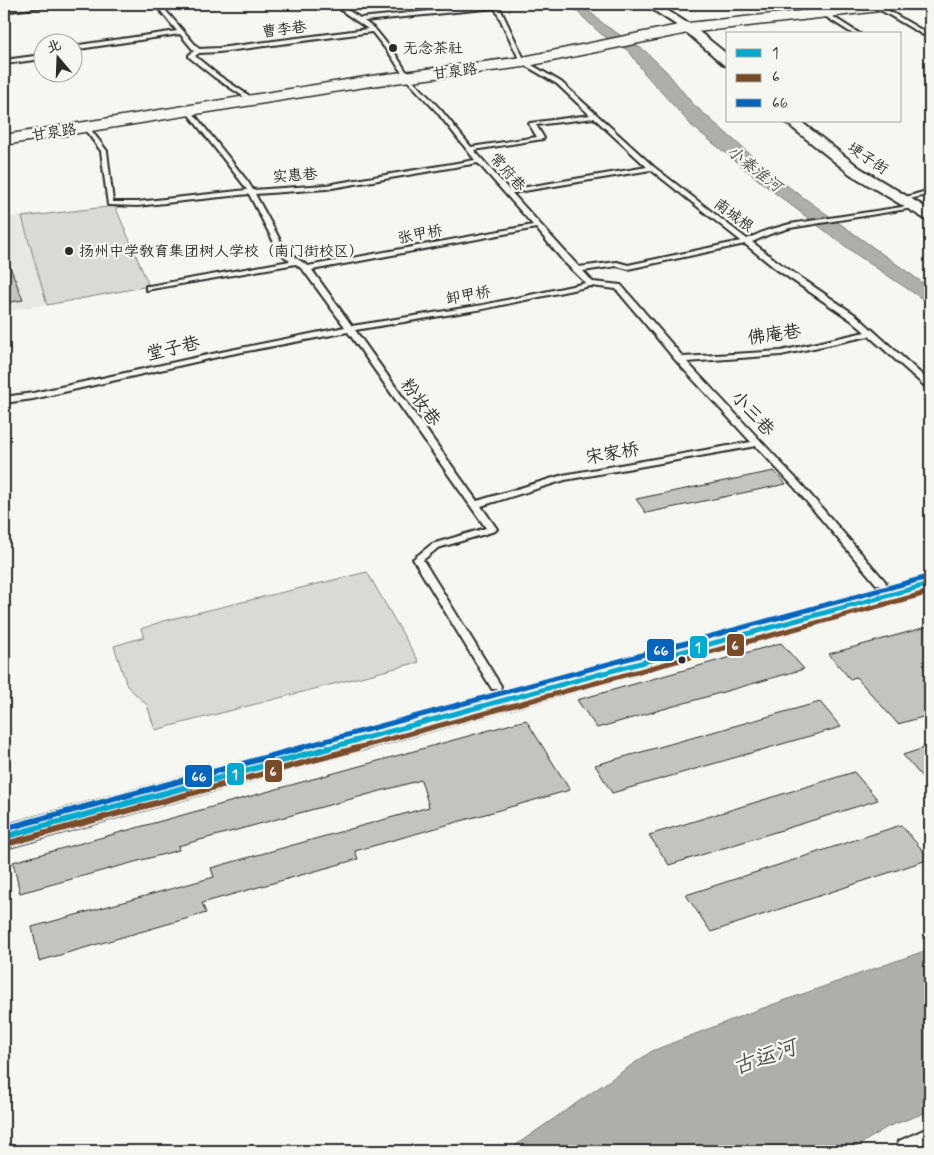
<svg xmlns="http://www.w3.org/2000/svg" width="934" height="1155" font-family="Mynerve,'LXGW WenKai TC',sans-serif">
  <rect width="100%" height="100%" fill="#f6f6f2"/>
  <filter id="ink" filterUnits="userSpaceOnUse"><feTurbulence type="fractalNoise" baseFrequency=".02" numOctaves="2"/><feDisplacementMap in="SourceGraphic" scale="10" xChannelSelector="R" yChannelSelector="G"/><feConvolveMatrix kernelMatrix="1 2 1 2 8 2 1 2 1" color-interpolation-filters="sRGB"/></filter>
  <g filter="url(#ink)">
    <path fill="#e7e7e3" d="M9 192 10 217 115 206 149 286 4 312V193Z"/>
    <path fill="#d9d9d5" stroke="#828280" d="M115 206 149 286 47 305 22 217Z
      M367 572 419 662 155 730 147 705 127 686 114 646 144 637 141 629 163 621Z"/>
    <path fill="#aeaeab" stroke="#7a7a78" d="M569 4H581L606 26 645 51 666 71 692 103 779 180 930 288V304L857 255 771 190 692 126 645 74 629 51 601 34Z
      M930 949V1111L887 1127 850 1151H507L652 1051 749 1013Z"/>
    <path fill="#c3c3c0" stroke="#2b2b2b" d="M4 254H5L23 300 4 303Z
      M774 471 786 484 646 513 636 499Z
      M930 626V715L898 724 856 677 850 679 829 654Z
      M781 643 804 669 597 728 577 700Z
      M820 702 841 727 612 793 595 765Z
      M526 720 570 790 355 851 358 859 202 903 206 913 39 961 32 927 214 877 211 868 429 807 421 780 178 846 179 850 20 893 13 862Z
      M930 746V786L903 755Z
      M854 772 878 800 669 865 649 835Z
      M901 825 930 859 711 932 686 895Z"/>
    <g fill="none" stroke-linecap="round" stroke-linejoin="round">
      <defs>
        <path id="lane" d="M45 4H60L4 12V8Z
          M155 4H160L199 49 219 48 368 29 342 11 337 4H342L346 9 360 18 498 4 525 61 561 82 654 167 747 239 765 231 790 224 915 205V207L913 208 790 228 770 234 752 242 782 265 857 316 930 382V388H927L869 336 781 355 687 362 801 484 885 581 886 583 885 585H877L795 488 756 446 565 480 481 506 497 529 495 531 438 548 423 560 501 686 500 689H492L413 559 432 544 486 528 348 332 226 355 33 399 4 403V397L33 393 226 351 345 327 304 271 296 264 146 290V286H149L290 261 279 252 249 194 137 206 108 205 101 151 83 127 84 126H88L107 151 113 202H137L247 190 243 184 186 111V109H190L248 182 253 190 326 185 475 160 437 112 405 78 392 57 372 32 219 52 199 53 195 56 218 75 254 99V101L252 102 214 77 189 57V55L194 51 180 34 72 50V46L177 31ZM495 8 521 63 557 84 590 115 530 123 529 124 537 137 471 147 441 110 409 76 396 55 375 29 364 21ZM594 118 647 167 509 190 474 150 543 139 544 138 536 125ZM478 163 533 225 308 266 286 251 255 194 326 189ZM651 170 741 241 628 265 617 262 579 267 512 193ZM536 228 564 262 586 283 483 305 352 326 312 270ZM745 244 776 269 851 320 865 332 781 351 683 357 621 285 593 282 583 271 617 266 628 269ZM591 286 616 289 677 362 751 442 563 475 477 501 355 330 483 309Z
          M927 4H930V7L928 6Z
          M879 5 930 35V39L877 8 876 7Z
          M820 11H824L860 34H853L820 13Z
          M42 55V59L4 64V60Z
          M930 190V194L902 201 899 199Z"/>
        <path id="street" d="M644 4H657L692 26 728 55V66L724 65 684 30Z
          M784 121H800L860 168 930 210V220L925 219 850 174Z
          M930 1127V1151H895L899 1141Z"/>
        <path id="secondary" d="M868 4H913L911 7 906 8 688 33 523 67 371 86 4 145V135L371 76 523 57 688 23Z
          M930 576V593L4 849V825Z"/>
      </defs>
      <use href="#lane" stroke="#2b2b2b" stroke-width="4"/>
      <use href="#street" stroke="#2b2b2b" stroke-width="4"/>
      <use href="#secondary" stroke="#2b2b2b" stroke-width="3"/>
      <use href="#lane" fill="#f6f6f2" fill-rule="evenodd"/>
      <use href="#street" fill="#f6f6f2" fill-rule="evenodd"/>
      <use href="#secondary" fill="#f6f6f2" fill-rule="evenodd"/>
      <defs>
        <path id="bus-1-far1" d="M325 749 930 584"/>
        <path id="bus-1" d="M4 837 329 748"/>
        <path id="bus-2-far1" d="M353 749 930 592"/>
        <path id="bus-2" d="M6 844 358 748"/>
        <path id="bus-3-far1" d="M296 749 928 577"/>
        <path id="bus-3" d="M4 829 301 748"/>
      </defs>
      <use href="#bus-1-far1" stroke="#f6f6f2" stroke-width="9"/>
      <use href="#bus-1" stroke="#f6f6f2" stroke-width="10"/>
      <use href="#bus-2-far1" stroke="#f6f6f2" stroke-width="9"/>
      <use href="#bus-2" stroke="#f6f6f2" stroke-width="10"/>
      <use href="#bus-3-far1" stroke="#f6f6f2" stroke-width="9"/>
      <use href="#bus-3" stroke="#f6f6f2" stroke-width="10"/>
      <use href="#bus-1-far1" stroke="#00a9ce" stroke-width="5"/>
      <use href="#bus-1" stroke="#00a9ce" stroke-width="6"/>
      <use href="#bus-2-far1" stroke="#7a4b2a" stroke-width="5"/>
      <use href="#bus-2" stroke="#7a4b2a" stroke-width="6"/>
      <use href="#bus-3-far1" stroke="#0065bd" stroke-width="5"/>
      <use href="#bus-3" stroke="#0065bd" stroke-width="6"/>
    </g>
  </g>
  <g fill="#2b2b2b" stroke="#f6f6f2" stroke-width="2">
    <circle cx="393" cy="48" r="5"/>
    <circle cx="69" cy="251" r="5"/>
    <circle cx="682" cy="660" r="4.5"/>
  </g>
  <g text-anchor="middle" stroke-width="4.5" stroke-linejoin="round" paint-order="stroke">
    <g font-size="15" fill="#2b2b2b" stroke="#f6f6f2">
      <text transform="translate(284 29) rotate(-7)" y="5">曹李巷</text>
      <text transform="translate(455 71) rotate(-7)" y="5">甘泉路</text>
      <text transform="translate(54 132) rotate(-9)" y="5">甘泉路</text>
      <text transform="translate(868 158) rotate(34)" y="5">埂子街</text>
      <text transform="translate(508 172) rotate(48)" y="5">常府巷</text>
      <text transform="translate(295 175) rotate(-4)" y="5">实惠巷</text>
      <text transform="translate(734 215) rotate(37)" y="5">南城根</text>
      <text transform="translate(420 234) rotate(-11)" y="5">张甲桥</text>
      <text transform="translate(468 295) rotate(-10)" y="5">卸甲桥</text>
    </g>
    <g font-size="15" fill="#2b2b2b" stroke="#f6f6f2" text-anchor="start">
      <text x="403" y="53">无念茶社</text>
      <text x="79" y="256">扬州中学教育集团树人学校（南门街校区）</text>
    </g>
    <g font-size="16" font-style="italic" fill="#525251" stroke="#f6f6f2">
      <text transform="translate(755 168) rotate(38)" y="6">小秦淮河</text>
    </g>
    <g font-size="18" fill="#2b2b2b" stroke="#f6f6f2">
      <text transform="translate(774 334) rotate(-8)" y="6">佛庵巷</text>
      <text transform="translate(173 348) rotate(-13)" y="6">堂子巷</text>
      <text transform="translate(421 402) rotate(54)" y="6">粉妆巷</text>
      <text transform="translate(753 413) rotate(47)" y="6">小三巷</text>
      <text transform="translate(612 453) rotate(-10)" y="6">宋家桥</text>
    </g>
    <g font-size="22" font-style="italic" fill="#525251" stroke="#f6f6f2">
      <text transform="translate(764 1056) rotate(-19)" y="8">古运河</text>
    </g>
  </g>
  <g stroke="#f6f6f2" stroke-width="2">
    <rect x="726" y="633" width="19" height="24" rx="5" fill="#7a4b2a"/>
    <rect x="689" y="635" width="19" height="24" rx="5" fill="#00a9ce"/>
    <rect x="646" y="638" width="29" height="24" rx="5" fill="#0065bd"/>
    <rect x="264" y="759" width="19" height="24" rx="5" fill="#7a4b2a"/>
    <rect x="226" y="762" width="19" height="24" rx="5" fill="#00a9ce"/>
    <rect x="184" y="764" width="29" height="24" rx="5" fill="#0065bd"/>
  </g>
  <g font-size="14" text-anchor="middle" font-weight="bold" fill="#fff">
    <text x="735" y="650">6</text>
    <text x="698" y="652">1</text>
    <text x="661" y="655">66</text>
    <text x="273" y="776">6</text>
    <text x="235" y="779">1</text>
    <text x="199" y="781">66</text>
  </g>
  <rect width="934" height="1155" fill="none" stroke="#f6f6f2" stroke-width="20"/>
  <rect x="10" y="10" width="914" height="1135" fill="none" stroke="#2b2b2b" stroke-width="2" filter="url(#ink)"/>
  <rect x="726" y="32" width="175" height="90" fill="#f6f6f2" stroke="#a5a5a2"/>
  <rect x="736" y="49" width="25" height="8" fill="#00a9ce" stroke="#a5a5a2"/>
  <text x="772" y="58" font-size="15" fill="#2b2b2b">1</text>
  <rect x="736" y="74" width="25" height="8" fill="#7a4b2a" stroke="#a5a5a2"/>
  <text x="772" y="82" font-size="15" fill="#2b2b2b">6</text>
  <rect x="736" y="99" width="25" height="8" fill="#0065bd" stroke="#a5a5a2"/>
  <text x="772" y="108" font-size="15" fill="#2b2b2b">66</text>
  <g transform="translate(58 58) rotate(341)"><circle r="24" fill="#f6f6f2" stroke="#a5a5a2"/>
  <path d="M0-4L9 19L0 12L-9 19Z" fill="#2b2b2b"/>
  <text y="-8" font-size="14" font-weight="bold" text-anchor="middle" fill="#2b2b2b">北</text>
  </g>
</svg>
